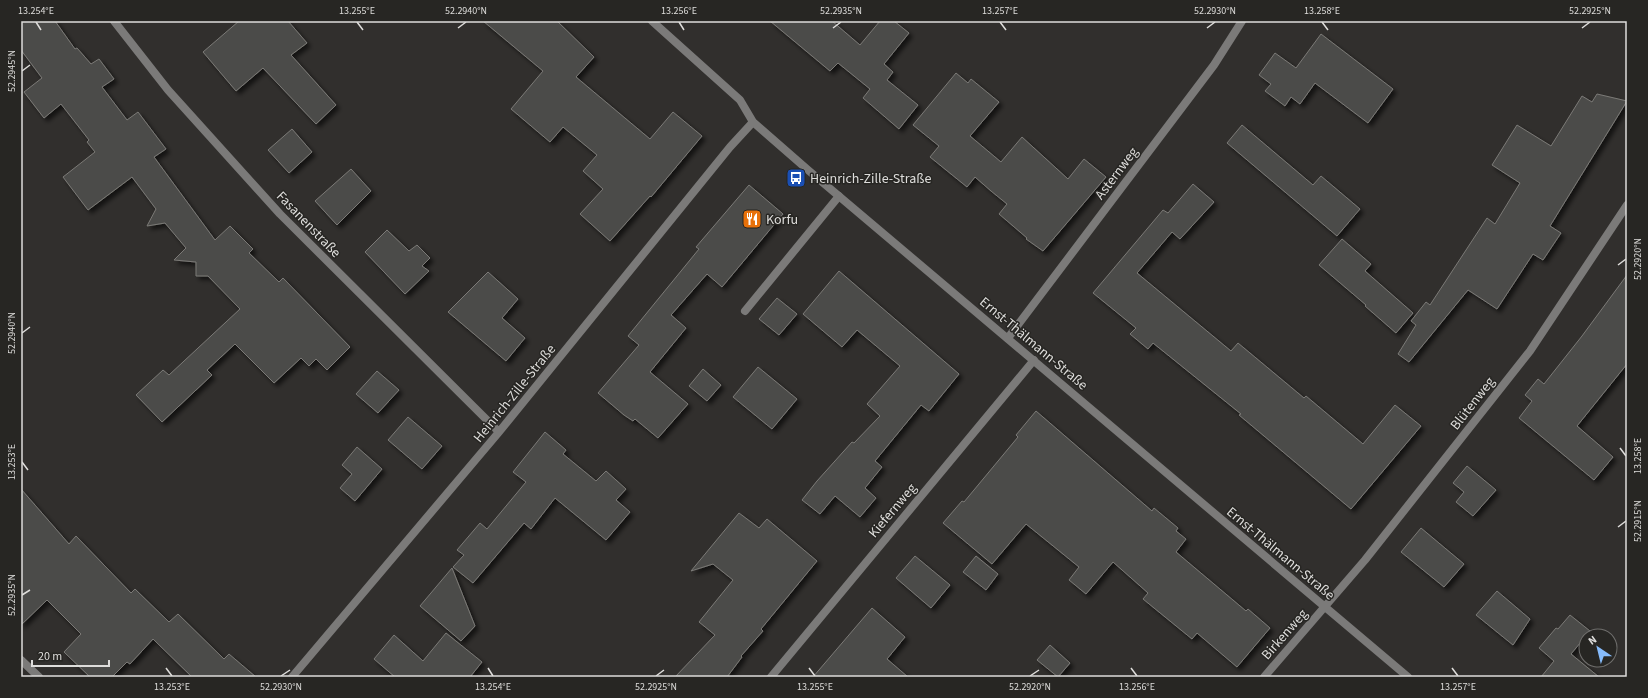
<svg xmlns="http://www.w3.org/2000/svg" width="1648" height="698" font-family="'Source Sans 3',sans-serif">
  <defs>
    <filter id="shadow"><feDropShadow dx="3.5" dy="3.5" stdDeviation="2" flood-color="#0009"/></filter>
  </defs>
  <rect width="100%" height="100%" fill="#312f2d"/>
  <path fill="#4c4b48" stroke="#7b7a77" filter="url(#shadow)" d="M21 21H55L75 49 77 48 91 64 99 59 114 79 102 87 127 120 138 112 166 149 154 157 215 240 230 226 253 249 249 253 279 282 283 278 350 347 327 370 316 359 309 366 301 358 274 383 235 344 207 370 212 375 162 422 136 395 163 370 169 375 240 309 208 276H196V262L174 260 186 248 165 223 147 226 156 209 132 177 88 210 63 177 95 152 87 142 89 140 61 104 44 118 24 92 42 78 21 50Z
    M239 21H288L307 43 291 55 336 105 316 124 263 68 236 91 203 52Z
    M483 21H557L594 57 576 77 650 139 673 112 702 136 651 197 650 196 610 241 580 214 603 189 583 171 597 155 563 127 550 142 511 109 543 71Z
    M770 21H832L860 45 880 21H894L909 33 884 64 893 72 887 80 918 105 899 129 863 98 870 89 838 63 830 71Z
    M1321 34 1393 89 1368 123 1315 83 1300 104 1291 97 1285 106 1265 91 1271 84 1259 75 1275 53 1296 68Z
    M956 73 968 83 971 79 999 102 970 136 1001 162 1022 137 1068 179 1084 159 1106 177 1043 251 1026 239 1027 238 999 214 1007 204 991 191 975 177 967 187 930 157 939 146 913 125Z
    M1597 94 1627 101 1550 226 1561 233 1543 260 1533 254 1497 309 1468 290 1409 362 1398 354 1416 325 1411 321 1426 302 1430 305 1487 218 1495 224 1520 183 1492 165 1517 125 1551 146 1582 96 1592 102Z
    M1242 125 1313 185 1321 176 1360 209 1337 236 1227 143Z
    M292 129 312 152 289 173 268 150Z
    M351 169 371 191 337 225 315 201Z
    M1193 184 1214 202 1180 239 1172 232 1137 273 1231 351 1238 343 1304 398 1306 396 1363 444 1395 405 1421 426 1351 509 1239 415 1241 414 1153 343 1148 349 1130 334 1136 328 1093 293 1163 210 1168 213Z
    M749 185 783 214 722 287 707 274 671 315 686 328 650 372 688 404 658 438 635 419 633 421 624 415 598 393 639 345 628 336 699 249 696 247Z
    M387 230 409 251 417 245 430 258 422 266 429 271 405 294 365 252Z
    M1342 239 1371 264 1365 271 1413 313 1396 333 1365 306 1366 305 1319 265Z
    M839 271 959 374 929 411 921 405 875 461 882 467 865 488 876 498 860 517 835 496 820 514 802 500 817 481 852 442 854 443 880 416 867 404 900 366 857 330 842 347 803 314Z
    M488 272 518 299 502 318 525 338 506 361 448 312Z
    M1627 275V364L1577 426 1613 457 1594 480 1519 418 1532 401 1525 395 1538 379 1544 384 1582 336Z
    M777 298 797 314 779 335 759 319Z
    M758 367 797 399 772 429 733 397Z
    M703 369 721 385 707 401 689 386Z
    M377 371 399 390 378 413 356 394Z
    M1036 411 1152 511 1154 508 1178 528 1176 531 1186 539 1176 552 1246 611 1248 609 1270 628 1237 667 1197 633 1192 639 1143 599 1148 593 1113 562 1086 594 1069 580 1079 567 1026 524 992 564 943 523 962 501 964 502 1018 437 1016 435Z
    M408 417 442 446 422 469 388 440Z
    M545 432 566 450 563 454 596 481 606 471 626 489 616 500 630 512 606 540 555 498 531 529 524 523 473 583 453 567 464 555 457 550 480 523 487 529 526 482 513 472Z
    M357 447 382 469 355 501 340 488 352 474 342 465Z
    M1467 466 1496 490 1473 516 1456 502 1464 492 1453 483Z
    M21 489 69 544 76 536 131 593 135 589 169 622 178 614 224 659 229 654 256 677H192L153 639 130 664 127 662 112 677H90L64 652 81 634 47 600 21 625Z
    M739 513 759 528 767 519 817 561 761 629 763 631 741 656 742 657 727 677H675L715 635 699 622 733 580 713 564 691 571Z
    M1421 528 1464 564 1444 587 1401 552Z
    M915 556 950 585 931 608 896 578Z
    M976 556 998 574 986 590 963 572Z
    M452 568 475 626 461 641 420 606Z
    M1497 591 1530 619 1513 645 1476 615Z
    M872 608 905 637 887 659 908 677H813Z
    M1570 615 1590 631 1571 654 1599 677H1541L1554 661 1539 648 1556 628 1558 629Z
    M446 633 482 662 470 677H395L374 659 394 635 423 661Z
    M1050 645 1070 663 1058 677 1037 660Z"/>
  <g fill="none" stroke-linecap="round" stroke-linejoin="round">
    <path stroke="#7b7a79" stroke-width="8" d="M745 311 839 196"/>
    <path stroke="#7b7a79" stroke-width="8" d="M114 21 168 90 280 214 499 432
      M652 21 740 100 753 122 808 170 1408 677
      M1008 338 1214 65 1242 21
      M21 660 39 677
      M292 677 499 432 730 147 753 122
      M771 677 1034 360
      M1264 677 1365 560 1530 351 1627 205"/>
  </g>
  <path fill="none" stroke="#dedddb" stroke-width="1.5" d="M36 22 41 30M357 22 363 30M679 22 684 30M1000 22 1006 30M1322 22 1328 30M458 28 466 22M833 28 841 22M1207 28 1215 22M1582 28 1590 22M22 71 30 65M1618 265 1626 259M22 333 30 327M1620 448 1626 456M22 462 28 470M1618 527 1626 521M22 595 30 590M166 668 172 676M488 668 493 676M809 668 815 676M1131 668 1137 676M1452 668 1458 676M281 676 290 670M656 676 664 670M1030 676 1039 670"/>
  <defs>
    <symbol id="bus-square" viewBox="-11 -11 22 22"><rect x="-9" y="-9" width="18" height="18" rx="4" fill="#1a4fb4" stroke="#272623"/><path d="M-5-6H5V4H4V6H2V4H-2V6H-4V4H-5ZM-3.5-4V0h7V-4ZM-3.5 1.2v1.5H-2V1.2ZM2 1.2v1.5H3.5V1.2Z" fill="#fff"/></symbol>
    <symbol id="restaurant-square" viewBox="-11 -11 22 22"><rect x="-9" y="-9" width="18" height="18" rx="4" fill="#e8710a" stroke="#272623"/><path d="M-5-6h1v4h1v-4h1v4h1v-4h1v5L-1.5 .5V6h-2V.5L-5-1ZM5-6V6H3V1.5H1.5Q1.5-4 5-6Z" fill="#fff"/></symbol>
  </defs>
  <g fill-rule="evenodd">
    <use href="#bus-square" x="785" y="167" width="22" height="22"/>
    <use href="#restaurant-square" x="741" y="208" width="22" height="22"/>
  </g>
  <g text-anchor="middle" stroke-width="3" stroke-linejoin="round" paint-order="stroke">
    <g font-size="14" fill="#dedddb" stroke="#272623">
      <text transform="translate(1116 173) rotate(-53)" y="5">Asternweg</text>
      <text transform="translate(309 224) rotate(46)" y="5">Fasanenstraße</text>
      <text transform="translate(1034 343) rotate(40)" y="5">Ernst-Thälmann-Straße</text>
      <text transform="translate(514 393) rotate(-51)" y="5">Heinrich-Zille-Straße</text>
      <text transform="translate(1472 403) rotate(-52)" y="5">Blütenweg</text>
      <text transform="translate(892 510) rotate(-50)" y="5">Kiefernweg</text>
      <text transform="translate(1281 553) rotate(40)" y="5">Ernst-Thälmann-Straße</text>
      <text transform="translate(1284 634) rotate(-49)" y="5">Birkenweg</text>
    </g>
    <g font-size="14" fill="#dedddb" stroke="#272623" text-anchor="start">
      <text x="810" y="183">Heinrich-Zille-Straße</text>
      <text x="766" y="224">Korfu</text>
    </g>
  </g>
  <rect width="1648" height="698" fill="none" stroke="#272623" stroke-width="44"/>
  <g transform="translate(1598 648) rotate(325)"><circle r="19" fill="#272623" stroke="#706f6d"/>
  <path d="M0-3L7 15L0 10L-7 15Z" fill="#86bbfb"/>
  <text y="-6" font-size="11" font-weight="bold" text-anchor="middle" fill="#dedddb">N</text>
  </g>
  <path d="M32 660v6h77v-6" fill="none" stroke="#dedddb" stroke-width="2"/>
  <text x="38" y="660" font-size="12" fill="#dedddb" stroke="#272623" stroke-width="3" paint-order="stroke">20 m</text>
  <rect x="22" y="22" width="1604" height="654" fill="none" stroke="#dedddb" stroke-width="1.5"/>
  <g font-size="10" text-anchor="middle" fill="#dedddb">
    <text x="36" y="14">13.254°E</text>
    <text x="357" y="14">13.255°E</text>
    <text x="466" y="14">52.2940°N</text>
    <text x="679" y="14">13.256°E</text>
    <text x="841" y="14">52.2935°N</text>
    <text x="1000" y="14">13.257°E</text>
    <text x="1215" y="14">52.2930°N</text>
    <text x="1322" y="14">13.258°E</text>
    <text x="1590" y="14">52.2925°N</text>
    <text transform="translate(11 71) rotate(-90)" y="4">52.2945°N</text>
    <text transform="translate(1637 259) rotate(-90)" y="4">52.2920°N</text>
    <text transform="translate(11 333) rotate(-90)" y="4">52.2940°N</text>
    <text transform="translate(1637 456) rotate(-90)" y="4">13.258°E</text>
    <text transform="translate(11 462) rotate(-90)" y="4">13.253°E</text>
    <text transform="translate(1637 521) rotate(-90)" y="4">52.2915°N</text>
    <text transform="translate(11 595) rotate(-90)" y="4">52.2935°N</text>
    <text x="172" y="690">13.253°E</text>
    <text x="281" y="690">52.2930°N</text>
    <text x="493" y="690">13.254°E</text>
    <text x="656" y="690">52.2925°N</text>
    <text x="815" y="690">13.255°E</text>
    <text x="1030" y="690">52.2920°N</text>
    <text x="1137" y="690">13.256°E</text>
    <text x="1458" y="690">13.257°E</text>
  </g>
</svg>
